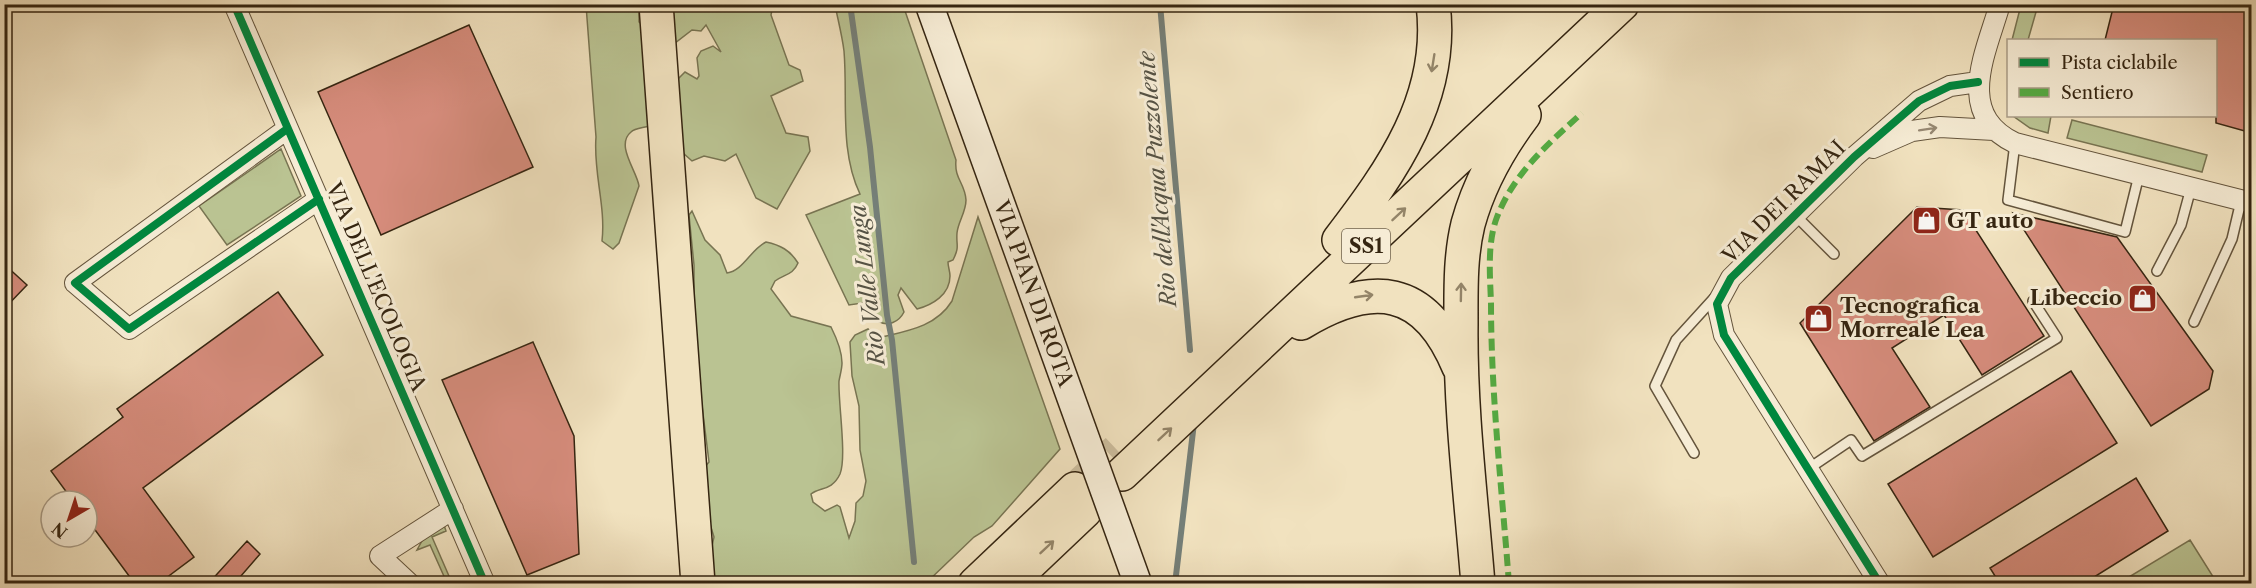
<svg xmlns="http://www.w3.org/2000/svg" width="2256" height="588" font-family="'Libre Caslon Text',serif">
  <rect width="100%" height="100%" fill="#f1e2bf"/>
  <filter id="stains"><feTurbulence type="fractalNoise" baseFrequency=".00333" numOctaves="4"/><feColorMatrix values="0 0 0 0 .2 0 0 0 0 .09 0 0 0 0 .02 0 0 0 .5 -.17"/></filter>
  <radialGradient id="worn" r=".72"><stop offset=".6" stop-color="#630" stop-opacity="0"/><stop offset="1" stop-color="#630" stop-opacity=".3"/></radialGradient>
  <path fill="#bac392" stroke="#787452" stroke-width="1.5" d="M586 5H639V22L644 26 649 126C643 128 635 128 631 132 615 145 637 171 639 186L619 243 613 249 602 241C606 206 593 172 596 137Z
    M671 5H773L771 15 789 65 800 70 803 81 771 96 786 133 808 137 810 151 777 209 756 198 736 154 725 161 704 156 692 161 682 152 672 85 685 72 697 79 699 76 697 58 701 51 713 46 721 52 706 25 701 31 692 30 675 43Z
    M835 5H903L956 160C954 179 965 183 966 200 966 212 958 222 957 233 956 246 960 246 953 260L948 262C948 267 950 271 950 276 950 295 932 305 917 309L901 288 898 295 904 312C899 322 888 327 878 321L870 309 869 302 849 305 806 215 860 194C839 150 848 99 844 51 842 35 838 20 835 5Z
    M2021 5H2038L2028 40H2012Z
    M2013 116H2051L2048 133 2030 128Z
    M2072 120 2207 155 2202 172 2067 138Z
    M281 149 301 196 227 245 199 206Z
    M692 211 705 240 720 255 727 273C743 271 751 249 766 242 780 245 790 250 798 263 793 275 785 274 775 281L771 289 791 316 831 327C836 337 842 351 842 363 842 369 840 375 839 381 838 402 847 457 840 474 832 491 820 487 811 494L813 502 825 511 837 505 840 507 849 538 855 521 856 503 863 496 866 481 860 450 859 406 852 376 850 342 855 335 868 329 878 338C907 331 936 327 952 301L978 217 1060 449 992 526 974 537 926 583H714L711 550 714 537 707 514 703 469 709 462 694 341V265L689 215Z
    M444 525 446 531 432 537 452 583H447L430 545 417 550 423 539Z
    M2190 540 2217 583H2119Z"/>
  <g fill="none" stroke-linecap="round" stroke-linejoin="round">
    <path stroke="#757f78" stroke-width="6" d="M850 4 870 147 887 315 892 340 914 562
      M1160 4 1190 350
      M1175 584 1194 423"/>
  </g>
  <path fill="#d68c7c" stroke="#352511" stroke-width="1.5" d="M2114 4H2252V133L2216 123V40H2105Z
    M469 25 533 167 381 235 318 92Z
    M1917 207 1963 210 2044 336 1982 375 1944 315 1892 348 1930 407 1874 441 1800 323Z
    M2013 213 2117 237 2213 371 2209 389 2151 426Z
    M4 264 27 285 4 309Z
    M278 292 323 355 143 488 194 557 158 584H135L87 519V501H73L51 471 123 417 117 409Z
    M533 342 574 436 579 554 527 575 442 380Z
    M2071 371 2117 443 1933 557 1888 484Z
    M2136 478 2168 531 2083 584H2000L1990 568Z
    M247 541 260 554 234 584H208Z"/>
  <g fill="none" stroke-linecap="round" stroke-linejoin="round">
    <path stroke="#cbbc9c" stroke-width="33" stroke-dasharray="33 16" stroke-linecap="butt" d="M1075 489 1117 450"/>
    <defs>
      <path id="lane" d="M2015 143 2008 200 2125 232 2139 175
        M1795 215 1834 254
        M2157 271 2181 225 2191 188
        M2194 322 2232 239 2241 201
        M1694 453 1655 386 1676 340 1716 296
        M1808 469 1851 440 1862 456 2057 338 2033 301"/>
      <path id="street" d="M234 4 485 584
        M2000 4C1986 53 1954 114 2015 143L2252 203
        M287 129 75 283 129 329 319 199
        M1873 148 1912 131 1940 127 1994 130
        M410 584 380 556 453 509
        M1880 584 1724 335 1717 304 1731 278 1854 157 1919 101 1950 86 1978 82"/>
      <path id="highway" d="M656 4 698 584
        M1339 240C1392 171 1445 97 1433 4
        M1301 323C1372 280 1425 285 1459 367
        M1122 474 1622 4
        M975 584 1075 489
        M1008 584 1085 511
        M1478 584C1471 497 1460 410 1461 324 1461 290 1460 257 1468 224 1479 184 1499 148 1524 115"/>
    </defs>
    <use href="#lane" stroke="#64543c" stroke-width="12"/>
    <use href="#street" stroke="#64543c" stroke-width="22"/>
    <use href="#highway" stroke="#352511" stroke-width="36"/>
    <use href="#lane" stroke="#f6ecd5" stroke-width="9"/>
    <use href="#street" stroke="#f6ecd5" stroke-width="20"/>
    <use href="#highway" stroke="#f1e2bf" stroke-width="33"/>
    <defs>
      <g id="secondary-bridge">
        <path id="s1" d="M929 4 1138 584"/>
      </g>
    </defs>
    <use href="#secondary-bridge" stroke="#352511" stroke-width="30" stroke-linecap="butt"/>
    <use href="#secondary-bridge" stroke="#f6ecd5" stroke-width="27"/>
    <path stroke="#54aa42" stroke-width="6" stroke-dasharray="12 6" stroke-linecap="butt" d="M1509 584C1502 490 1491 396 1491 303 1490 275 1487 243 1497 217 1514 173 1548 144 1582 113"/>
    <defs>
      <path id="cycleway" d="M234 4 485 584
        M287 129 75 283 129 329 319 199
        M1880 584 1724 335 1717 304 1731 278 1854 157 1919 101 1950 86 1978 82"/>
    </defs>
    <use href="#cycleway" stroke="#f6ecd5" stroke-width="11"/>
    <use href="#cycleway" stroke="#00873e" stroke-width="8"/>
  </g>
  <defs><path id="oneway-shaft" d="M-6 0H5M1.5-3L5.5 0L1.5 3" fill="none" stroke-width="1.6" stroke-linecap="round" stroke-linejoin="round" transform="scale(1.5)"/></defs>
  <g stroke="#938468">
    <use href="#oneway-shaft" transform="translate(1433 63) rotate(99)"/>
    <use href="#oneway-shaft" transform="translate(1399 214) rotate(-43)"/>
    <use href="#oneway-shaft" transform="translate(1461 292) rotate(-89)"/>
    <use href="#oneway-shaft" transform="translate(1364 296) rotate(-8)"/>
    <use href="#oneway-shaft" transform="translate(1165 434) rotate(-43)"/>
    <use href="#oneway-shaft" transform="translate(1047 547) rotate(-43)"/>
  </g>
  <use stroke="#968873" href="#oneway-shaft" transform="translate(1928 129) rotate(-9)"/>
  <defs>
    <symbol id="shop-square" viewBox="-11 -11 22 22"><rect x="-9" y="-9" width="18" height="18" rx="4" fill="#8f2418" stroke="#f6ecd5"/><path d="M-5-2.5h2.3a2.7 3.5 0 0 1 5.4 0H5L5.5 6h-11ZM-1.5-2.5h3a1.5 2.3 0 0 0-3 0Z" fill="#fff"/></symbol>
  </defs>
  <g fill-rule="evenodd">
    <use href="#shop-square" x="1910" y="204" width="33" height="33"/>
    <use href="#shop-square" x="2126" y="282" width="33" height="33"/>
    <use href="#shop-square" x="1802" y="302" width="33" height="33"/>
  </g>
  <g text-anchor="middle" stroke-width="6" stroke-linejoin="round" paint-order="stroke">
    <rect fill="#f6ecd5" stroke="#6f614c" stroke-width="1.5" x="1342" y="229" width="48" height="34" rx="4.5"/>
    <g font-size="20" font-weight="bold" fill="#352511">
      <text x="1366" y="253">SS1</text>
    </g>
    <g font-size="21" fill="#352511" stroke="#f6ecd5">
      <text transform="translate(1784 202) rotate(-45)" y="7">VIA DEI RAMAI</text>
      <text transform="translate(376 287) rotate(67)" y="7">VIA DELL'ECOLOGIA</text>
      <text dy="7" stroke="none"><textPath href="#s1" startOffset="308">VIA PIAN DI ROTA</textPath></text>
    </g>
    <g font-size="21" font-weight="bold" fill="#352511" stroke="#f6ecd5" text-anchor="start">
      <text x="1947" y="228">GT auto</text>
      <text x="2122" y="305" text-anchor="end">Libeccio</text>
      <text x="1840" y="313">Tecnografica<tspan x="1840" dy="24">Morreale Lea</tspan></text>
    </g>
    <g font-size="22" font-style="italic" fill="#555244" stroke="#f6ecd5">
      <text transform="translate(1157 179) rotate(-95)" y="8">Rio dell'Acqua Puzzolente</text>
      <text transform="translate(867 285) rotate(-97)" y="8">Rio Valle Lunga</text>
    </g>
  </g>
  <rect width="2256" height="588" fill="none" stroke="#f1e2bf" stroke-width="24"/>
  <rect x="6" y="6" width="2244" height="576" fill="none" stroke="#352511" stroke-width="3"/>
  <rect x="12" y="12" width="2232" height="564" fill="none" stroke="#352511" stroke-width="1.5"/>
  <rect x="2007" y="39" width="210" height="78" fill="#f6ecd5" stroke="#a99c87" stroke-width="1.5"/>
  <rect x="2019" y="58" width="30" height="9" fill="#00873e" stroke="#a99c87" stroke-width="1.5"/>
  <text x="2061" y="69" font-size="18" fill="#352511">Pista ciclabile</text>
  <rect x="2019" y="88" width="30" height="9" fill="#54aa42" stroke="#a99c87" stroke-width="1.5"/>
  <text x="2061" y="99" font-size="18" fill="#352511">Sentiero</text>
  <g transform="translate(69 519) rotate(219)"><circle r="28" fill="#f6ecd5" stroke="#a99c87" stroke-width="1.5"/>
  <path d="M0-4.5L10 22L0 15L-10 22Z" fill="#8f2418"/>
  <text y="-9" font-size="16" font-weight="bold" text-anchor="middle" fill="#352511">N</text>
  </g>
  <rect width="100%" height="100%" filter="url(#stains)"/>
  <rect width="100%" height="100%" fill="url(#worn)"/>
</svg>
